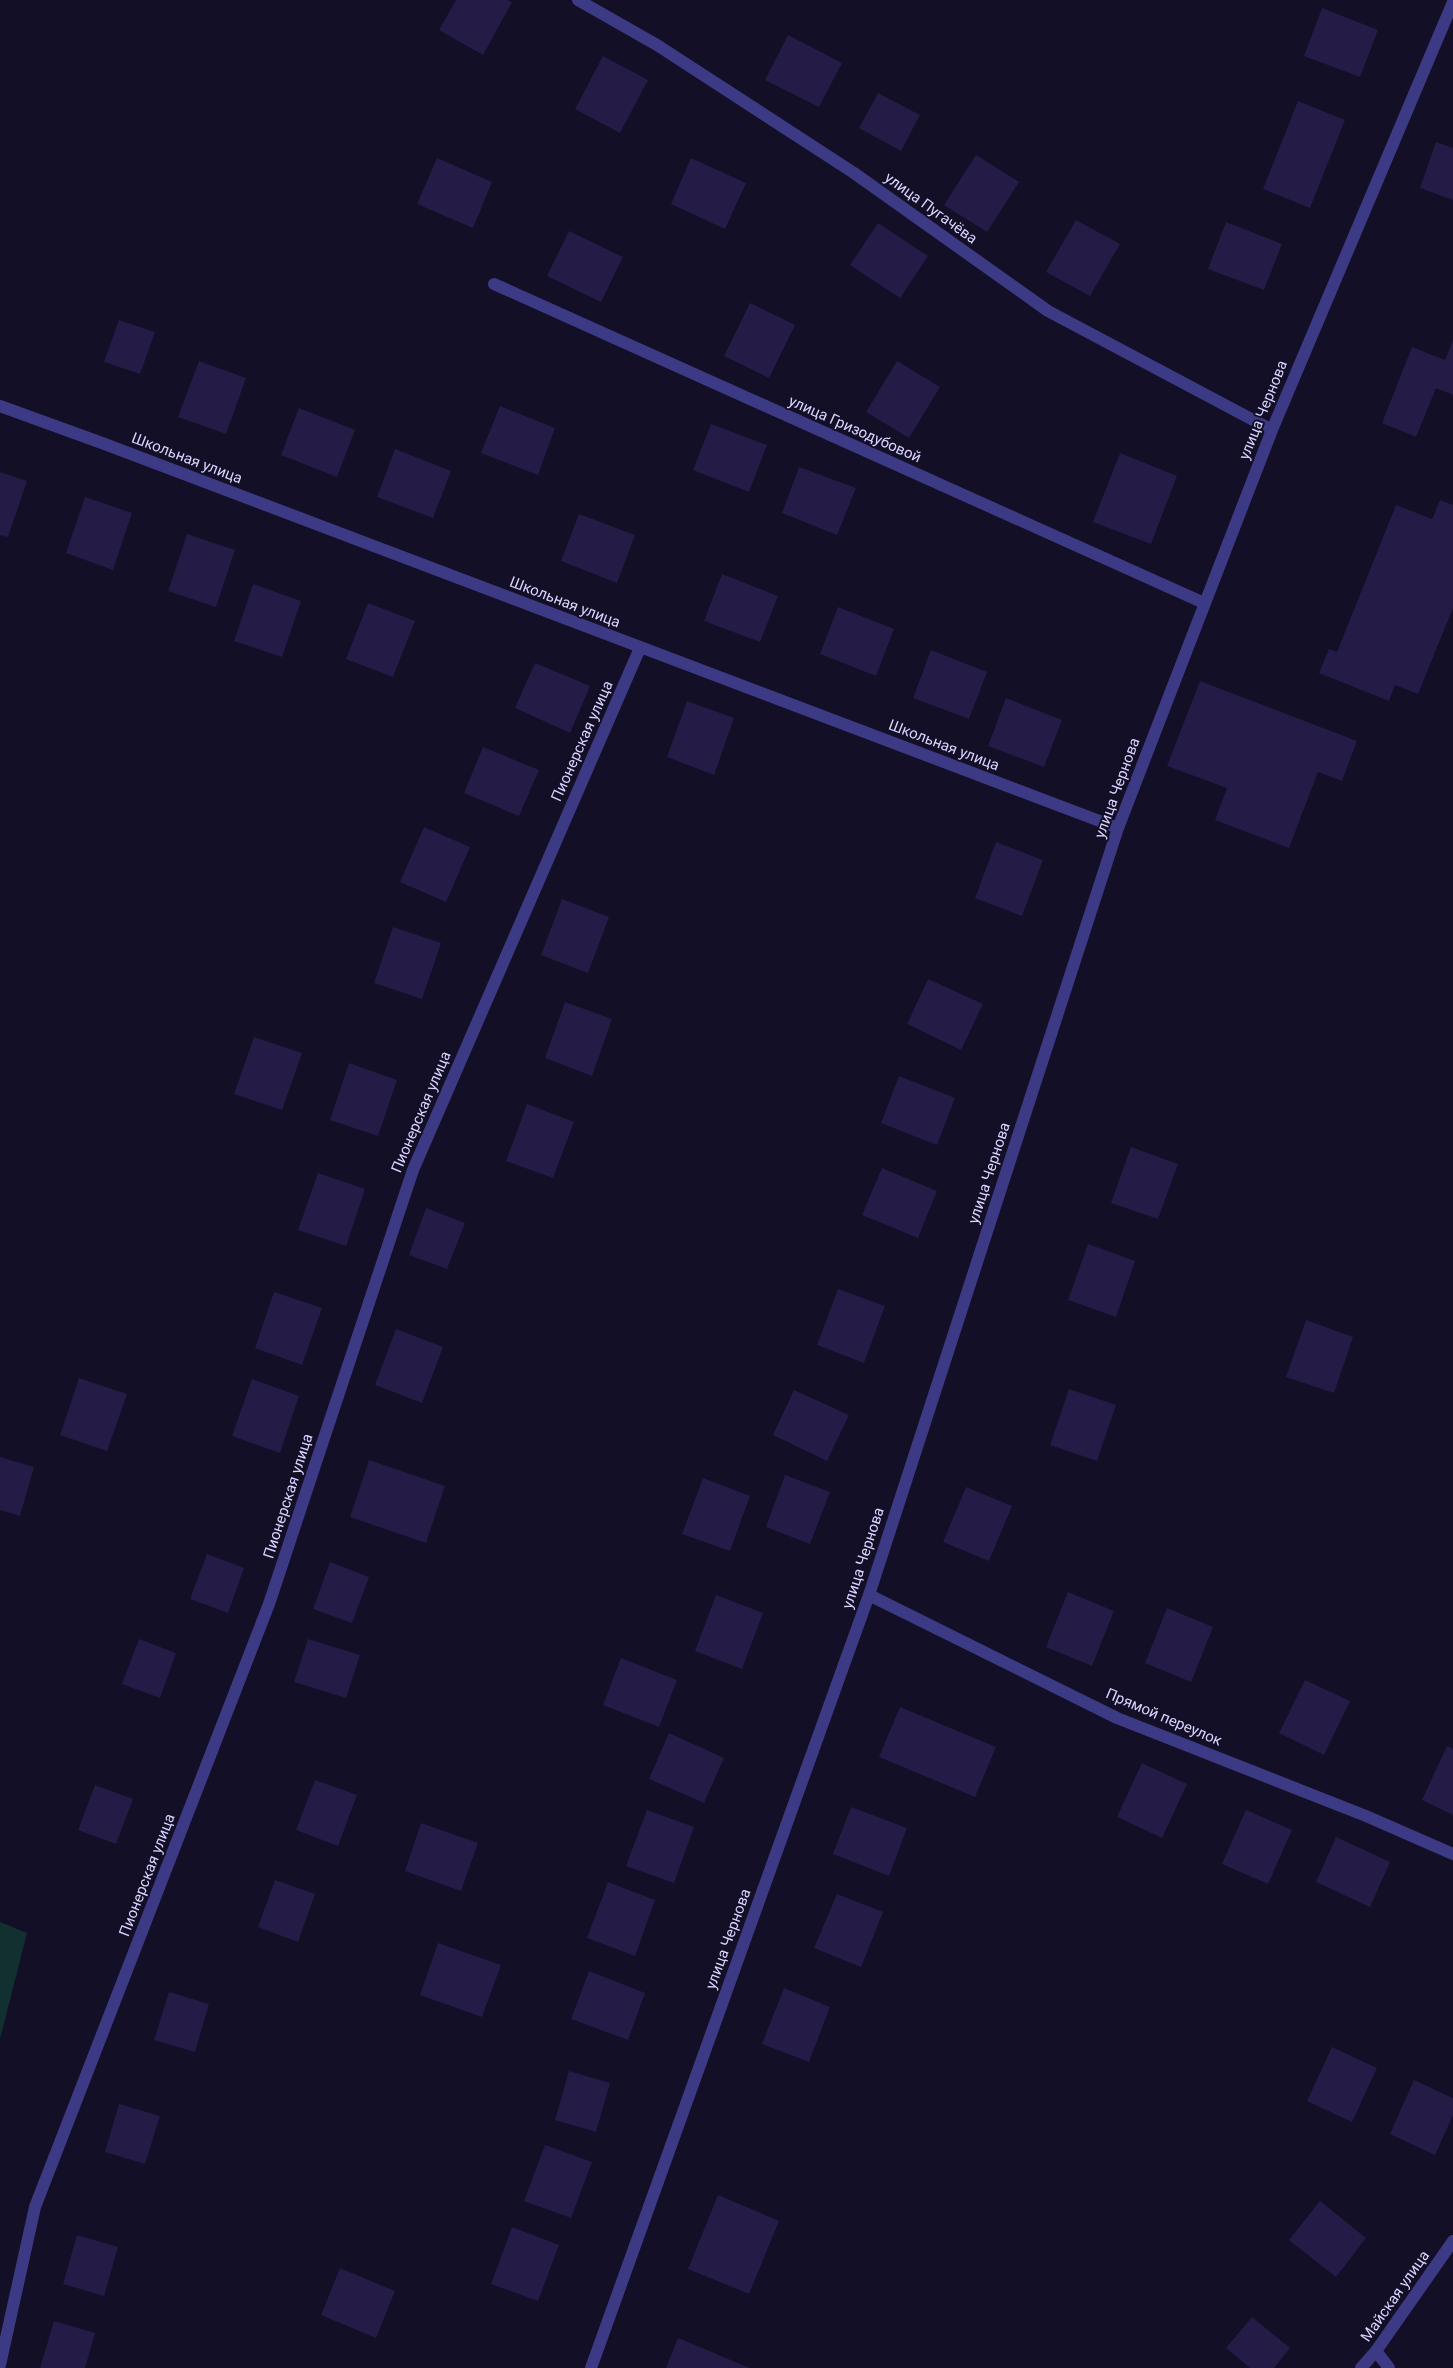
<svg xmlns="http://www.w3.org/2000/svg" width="1453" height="2368" font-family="Roboto,sans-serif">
  <rect width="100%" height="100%" fill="#130f26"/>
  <path fill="#12302f" d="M0 1922 27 1933 0 2039Z"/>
  <path fill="#241b47" d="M456 0H508L512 2 483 55 439 30Z
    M1322 8 1378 30 1360 77 1304 56Z
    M788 35 842 63 819 107 765 80Z
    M603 56 648 80 620 133 575 109Z
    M878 93 920 115 901 151 859 128Z
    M1298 101 1345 120 1310 208 1263 189Z
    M1436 142 1453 148V200L1420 188Z
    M976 155 1019 182 987 232 944 205Z
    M437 158 492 182 473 228 417 204Z
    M691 158 746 183 725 229 671 204Z
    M1076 220 1120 244 1090 296 1046 272Z
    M1226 222 1282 244 1264 290 1208 269Z
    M878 223 928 256 900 298 850 265Z
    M569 231 623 257 601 302 547 276Z
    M750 303 795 325 769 378 724 356Z
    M119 320 155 332 140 374 104 362Z
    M1453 340V395L1436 388 1416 437 1382 423 1412 347 1445 360Z
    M199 361 246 378 226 434 178 417Z
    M897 361 940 387 909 438 866 412Z
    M500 406 555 428 538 475 481 453Z
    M299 408 355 430 337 477 281 455Z
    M711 424 767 445 749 492 693 470Z
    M395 449 451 471 433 518 377 497Z
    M1120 453 1177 476 1151 544 1093 522Z
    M799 467 856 488 837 535 782 513Z
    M0 472 27 481 8 537 0 535Z
    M85 497 132 513 113 570 66 553Z
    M1440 500 1453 505V608L1418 694 1395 685 1389 701 1319 673 1329 649 1337 652 1396 505 1432 519Z
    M579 514 635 535 617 583 561 561Z
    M187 534 235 550 216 607 168 591Z
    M722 574 778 596 760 642 704 621Z
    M253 584 301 601 282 657 234 641Z
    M368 603 415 621 393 677 346 659Z
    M838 607 894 629 876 676 820 654Z
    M931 650 987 672 969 719 913 698Z
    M535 663 590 686 570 733 515 708Z
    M1200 681 1357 741 1342 781 1318 772 1289 848 1215 820 1227 788 1167 766Z
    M1006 698 1062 720 1044 767 988 746Z
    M687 701 734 718 714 775 667 757Z
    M483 747 539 770 519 816 464 793Z
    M424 827 470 847 446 902 400 882Z
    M996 842 1043 860 1022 916 975 898Z
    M562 899 609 917 588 973 541 955Z
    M393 927 441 943 422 999 374 983Z
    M928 979 983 1004 961 1050 907 1024Z
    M565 1002 612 1019 592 1076 545 1058Z
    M254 1037 302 1053 282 1110 234 1094Z
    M349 1063 397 1080 378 1136 330 1120Z
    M899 1076 955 1098 937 1145 881 1123Z
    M527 1104 574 1122 553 1178 506 1161Z
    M1131 1147 1178 1164 1158 1219 1111 1203Z
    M882 1168 937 1191 918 1238 862 1215Z
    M318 1173 365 1189 346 1246 298 1230Z
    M426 1208 465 1223 447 1269 409 1255Z
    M1088 1244 1135 1261 1116 1317 1068 1300Z
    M838 1289 885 1306 864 1363 817 1345Z
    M274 1292 322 1308 302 1365 255 1348Z
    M1306 1320 1353 1337 1334 1393 1286 1377Z
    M396 1329 443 1347 422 1403 375 1385Z
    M79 1378 127 1394 107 1451 60 1435Z
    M252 1379 299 1396 280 1453 232 1436Z
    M1069 1389 1116 1405 1097 1461 1050 1445Z
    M794 1390 849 1415 827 1461 773 1435Z
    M0 1457 34 1467 20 1516 0 1510Z
    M369 1460 445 1486 426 1543 350 1517Z
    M785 1475 830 1492 810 1544 766 1527Z
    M703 1478 750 1496 730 1551 682 1534Z
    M966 1487 1012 1506 989 1561 943 1542Z
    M207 1554 244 1568 228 1613 190 1599Z
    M330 1562 369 1577 352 1623 313 1609Z
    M1068 1592 1114 1611 1092 1666 1046 1647Z
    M716 1595 763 1613 742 1669 695 1651Z
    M1167 1608 1213 1627 1191 1682 1145 1663Z
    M139 1639 176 1653 160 1698 122 1684Z
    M308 1639 360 1655 346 1698 294 1682Z
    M621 1658 677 1680 659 1727 603 1705Z
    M1305 1680 1350 1701 1324 1755 1279 1733Z
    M900 1707 996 1747 975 1797 879 1757Z
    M669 1733 724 1758 704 1803 649 1779Z
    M1447 1746 1453 1749V1815L1422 1800Z
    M1142 1763 1187 1784 1162 1838 1117 1817Z
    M315 1780 357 1795 338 1846 296 1830Z
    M95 1785 133 1799 116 1844 78 1830Z
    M851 1807 907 1828 889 1876 833 1854Z
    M647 1810 694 1827 674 1883 626 1866Z
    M1246 1810 1292 1830 1268 1884 1222 1864Z
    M421 1823 478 1843 461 1891 405 1871Z
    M1336 1837 1390 1862 1370 1907 1316 1882Z
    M275 1880 315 1894 298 1942 258 1927Z
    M608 1882 655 1900 635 1956 587 1938Z
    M837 1894 883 1912 861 1967 814 1948Z
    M438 1943 501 1965 482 2017 420 1995Z
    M589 1971 645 1993 628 2040 571 2019Z
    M784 1988 830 2007 809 2062 762 2044Z
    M169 1992 209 2004 195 2052 154 2040Z
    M1332 2047 1377 2068 1352 2122 1307 2101Z
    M569 2071 610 2083 596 2132 555 2120Z
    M1414 2080 1453 2098V2115L1435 2155 1390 2134Z
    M119 2104 160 2116 145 2164 105 2152Z
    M545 2145 592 2162 571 2218 524 2201Z
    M718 2195 779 2221 749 2294 688 2269Z
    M1320 2201 1366 2238 1336 2277 1289 2240Z
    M512 2227 559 2245 538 2301 491 2284Z
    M77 2235 118 2247 104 2296 63 2284Z
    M340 2268 395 2291 376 2338 321 2315Z
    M1252 2317 1290 2348 1274 2368H1250L1226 2348Z
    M54 2321 95 2333 85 2368H40Z
    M678 2338 750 2368H666Z"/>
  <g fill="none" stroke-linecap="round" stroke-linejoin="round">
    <path stroke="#3d3a85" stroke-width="12" d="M578 0 657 45 854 173 1048 311 1272 430
      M494 284 1204 603
      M0 406 102 443 1118 828
      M869 1595 1117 1718 1366 1816 1453 1854
      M1376 2351 1389 2368
      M0 2365 35 2207 269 1604 413 1170 640 648
      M591 2368 869 1595 1118 828 1272 430 1453 2
      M1361 2368 1376 2351 1453 2241"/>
  </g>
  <g text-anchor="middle" stroke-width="4" stroke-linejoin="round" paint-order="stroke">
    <g font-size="15" fill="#d9d4ff" stroke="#130f26">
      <text transform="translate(931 208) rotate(36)" y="5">улица Пугачёва</text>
      <text transform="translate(1263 410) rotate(-68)" y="5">улица Чернова</text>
      <text transform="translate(855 429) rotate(24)" y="5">улица Гризодубовой</text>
      <text transform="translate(187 458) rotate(21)" y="5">Школьная улица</text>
      <text transform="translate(565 602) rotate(21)" y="5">Школьная улица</text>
      <text transform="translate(582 741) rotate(-66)" y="5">Пионерская улица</text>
      <text transform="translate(944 745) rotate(21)" y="5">Школьная улица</text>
      <text transform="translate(1117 788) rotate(-70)" y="5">улица Чернова</text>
      <text transform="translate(421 1112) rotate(-67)" y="5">Пионерская улица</text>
      <text transform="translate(989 1173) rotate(-72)" y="5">улица Чернова</text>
      <text transform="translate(288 1496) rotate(-72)" y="5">Пионерская улица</text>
      <text transform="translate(863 1558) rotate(-72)" y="5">улица Чернова</text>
      <text transform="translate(1164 1717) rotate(23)" y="5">Прямой переулок</text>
      <text transform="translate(147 1875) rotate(-69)" y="5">Пионерская улица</text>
      <text transform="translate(728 1939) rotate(-70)" y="5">улица Чернова</text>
      <text transform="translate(1395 2296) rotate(-55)" y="5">Майская улица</text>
    </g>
  </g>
</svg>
